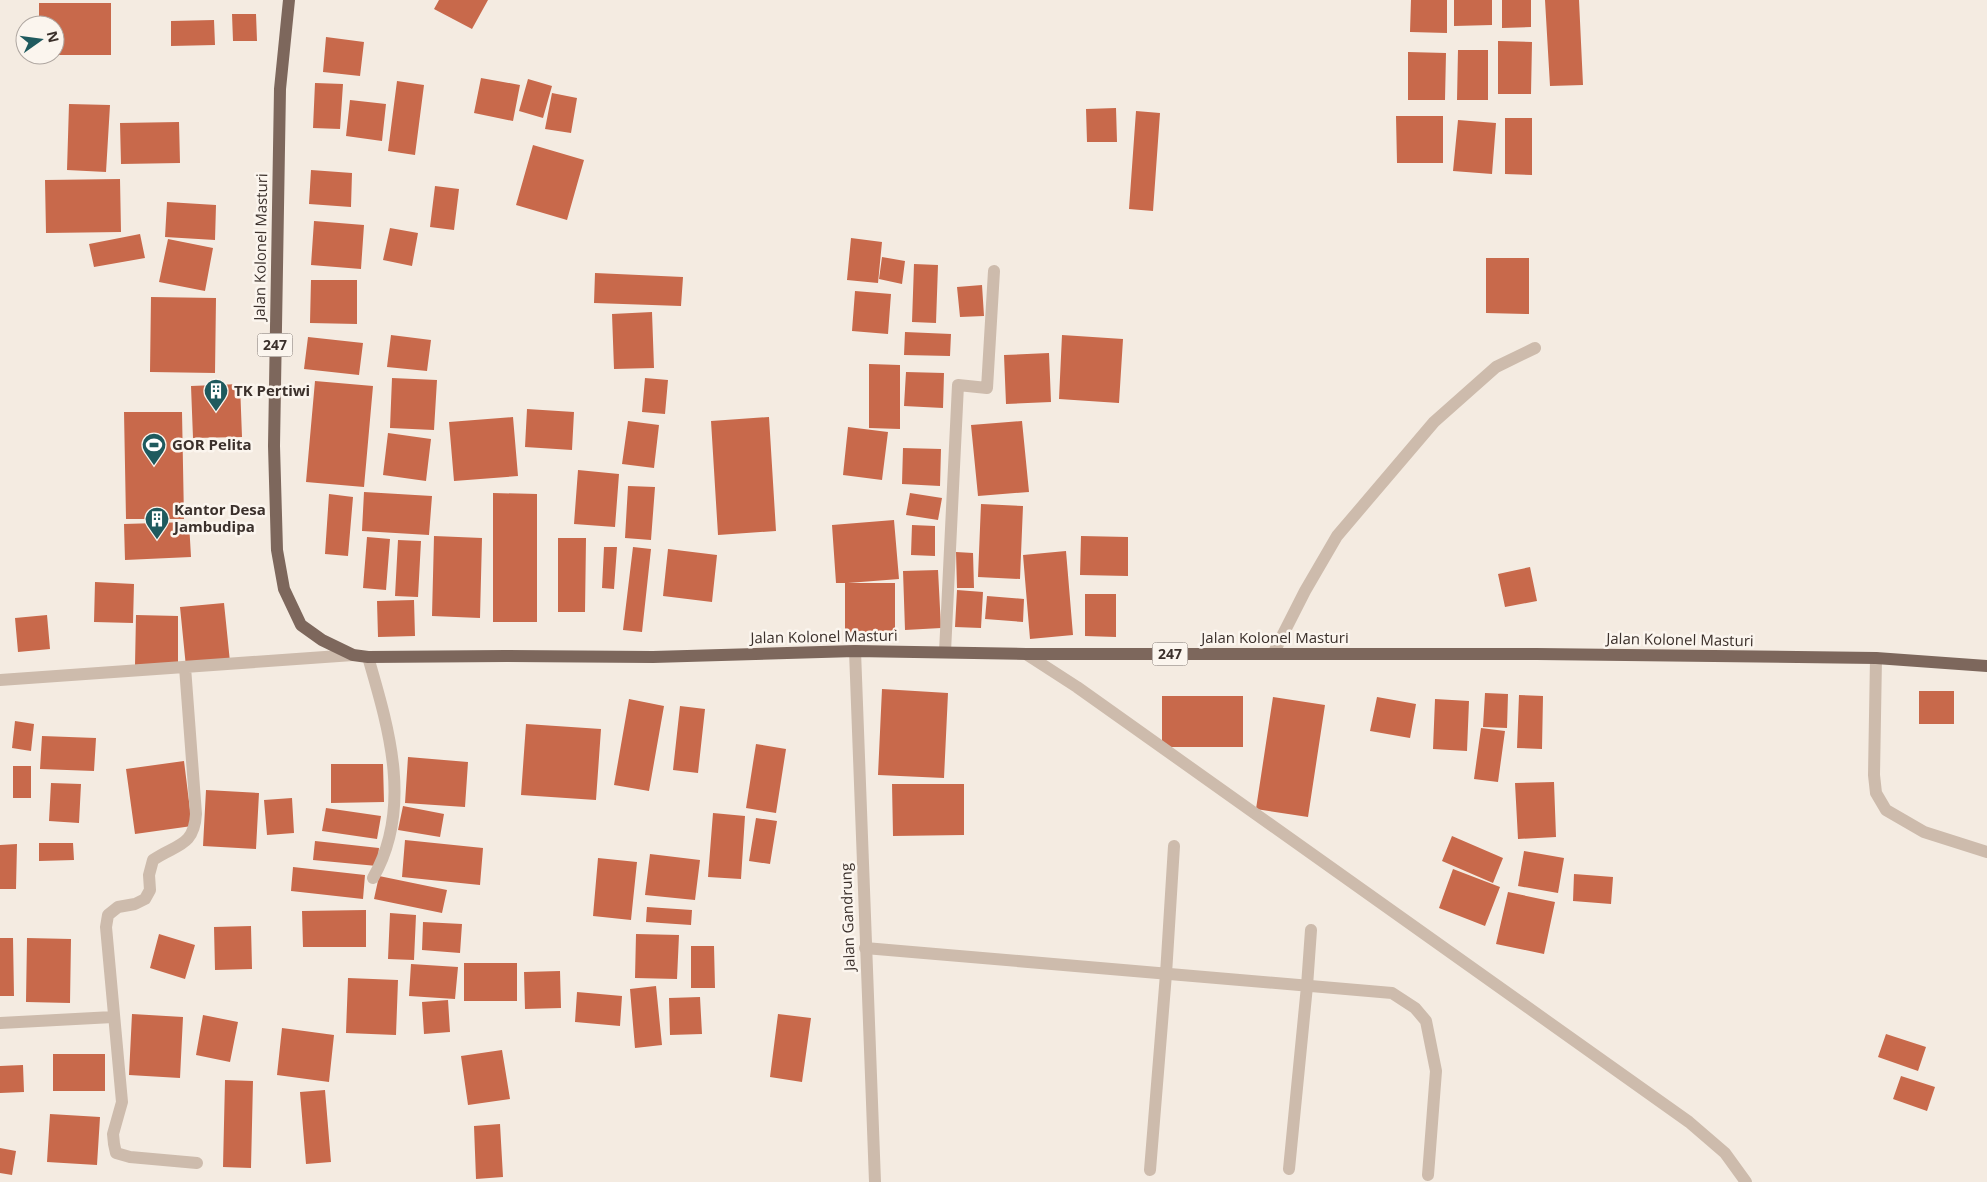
<svg xmlns="http://www.w3.org/2000/svg" width="1987" height="1182" font-family="'Open Sans',sans-serif">
  <rect width="100%" height="100%" fill="#f4ebe1"/>
  <path fill="#c8694b" d="M439 0H488L472 29 434 9Z
    M1411 0H1447V33L1410 32Z
    M1454 0H1492V25L1454 26Z
    M1502 0H1531V27L1502 28Z
    M1545 0H1579L1583 85 1550 86Z
    M39 3H111V55H55V25H39Z
    M232 14H256L257 41H233Z
    M214 20 215 45 171 46V21Z
    M326 37 364 42 360 76 323 72Z
    M1498 41 1532 42 1531 94H1498Z
    M1458 50H1488V100H1457Z
    M1408 52 1446 53 1445 100H1408Z
    M481 78 520 85 513 121 474 113Z
    M528 79 552 86 543 118 519 111Z
    M397 81 424 85 415 155 388 151Z
    M315 83 343 84 340 129 313 128Z
    M552 93 577 98 571 133 545 129Z
    M350 100 386 104 382 141 346 136Z
    M69 104 110 105 106 172 67 170Z
    M1116 108 1117 142H1087L1086 109Z
    M1136 111 1160 113 1153 211 1129 209Z
    M1396 116H1443V163H1397Z
    M1505 118H1532V175L1505 174Z
    M1458 120 1496 123 1492 174 1453 171Z
    M179 122 180 163 121 164 120 123Z
    M533 145 584 160 567 220 516 205Z
    M311 170 352 173 351 207 309 204Z
    M120 179 121 232 46 233 45 180Z
    M435 186 459 189 454 230 430 227Z
    M167 202 216 205 215 240 165 237Z
    M314 221 364 225 361 269 311 265Z
    M390 228 418 233 412 266 383 260Z
    M140 234 145 258 94 267 89 244Z
    M851 238 882 242 878 283 847 280Z
    M168 239 213 248 205 291 159 282Z
    M882 257 905 261 902 284 879 279Z
    M1486 258H1529V314L1486 313Z
    M914 264 938 265 936 323 912 322Z
    M595 273 683 277 681 306 594 303Z
    M311 280H357V324L310 323Z
    M982 285 984 316 960 317 957 287Z
    M855 291 891 294 888 334 852 331Z
    M151 297 216 298 215 373 150 372Z
    M652 312 654 368 614 369 612 314Z
    M905 332 951 334 950 356 904 355Z
    M391 335 431 340 427 371 387 367Z
    M1062 335 1123 339 1119 403 1059 399Z
    M308 337 363 343 359 375 304 369Z
    M1049 353 1051 402 1006 404 1004 355Z
    M869 364 900 365V429L869 428Z
    M906 372 944 373 943 408 904 406Z
    M392 378 437 380 434 430 390 428Z
    M645 378 668 380 665 414 642 412Z
    M315 381 373 386 364 487 306 482Z
    M240 384 242 437 193 438 191 386Z
    M527 409 574 412 572 450 525 447Z
    M124 412H182L184 519H126Z
    M513 417 518 476 454 481 449 422Z
    M769 417 776 531 718 535 711 421Z
    M628 421 659 425 654 468 622 464Z
    M1022 421 1029 492 978 496 971 425Z
    M848 427 888 432 882 480 843 475Z
    M388 433 431 439 426 481 383 475Z
    M903 448 941 449 940 486 902 484Z
    M578 470 619 474 615 527 574 524Z
    M628 486 655 487 651 540 625 538Z
    M364 492 432 496 429 535 362 531Z
    M493 493 537 494V622H493Z
    M910 493 942 498 938 520 906 515Z
    M329 494 353 497 348 556 325 554Z
    M981 504 1023 506 1020 579 978 577Z
    M894 520 899 579 848 583H895V635H845V583H836L832 525Z
    M189 522 191 557 125 560 124 524Z
    M912 525 935 526V556L911 555Z
    M434 536 482 538 480 618 432 616Z
    M1081 536 1128 537V576L1080 575Z
    M367 537 390 539 386 590 363 588Z
    M558 538H586L585 612H558Z
    M398 540 421 541 418 597 395 596Z
    M604 547H617L614 589 602 588Z
    M633 547 651 549 642 632 623 630Z
    M668 549 717 555 712 602 663 596Z
    M1066 551 1073 635 1030 639 1023 555Z
    M956 552 973 553 974 588H957Z
    M1530 567 1537 601 1505 607 1498 574Z
    M938 570 941 628 905 630 903 571Z
    M95 582 134 584 133 623 94 622Z
    M957 590 983 592 981 628 955 627Z
    M1085 594H1116V637L1085 636Z
    M987 596 1024 599 1023 622 985 619Z
    M414 600 415 636 378 637 377 601Z
    M224 603 230 662 186 667 180 607Z
    M47 615 50 649 18 652 15 618Z
    M136 615 178 616V666L135 665Z
    M882 689 948 693 944 778 878 775Z
    M1919 691H1954V724H1919Z
    M1485 693 1508 694 1507 728 1483 727Z
    M1519 695 1543 696 1542 749 1517 748Z
    M1162 696H1243V747H1162Z
    M1273 697 1325 705 1308 817 1256 809Z
    M1377 697 1416 704 1410 738 1370 731Z
    M629 699 664 706 649 791 614 785Z
    M1435 699 1469 701 1467 751 1433 749Z
    M680 706 705 709 698 773 673 770Z
    M15 721 34 724 31 751 12 748Z
    M526 724 601 729 596 800 521 795Z
    M1481 728 1505 731 1498 782 1474 779Z
    M42 736 96 738 94 771 40 769Z
    M756 744 786 749 776 813 746 808Z
    M408 757 468 762 465 807 405 803Z
    M184 761 192 826 135 834 126 769Z
    M331 764H383L384 802 331 803Z
    M13 766H31V798H13Z
    M1554 782 1556 837 1518 839 1515 783Z
    M51 783 81 784 79 823 49 821Z
    M892 784H964V835L893 836Z
    M206 790 259 793 256 849 203 846Z
    M292 798 294 833 267 835 264 800Z
    M403 806 444 814 440 837 398 830Z
    M326 808 381 816 377 839 322 831Z
    M713 813 745 816 741 879 708 877Z
    M756 818 777 821 770 864 749 861Z
    M1452 836 1503 858 1493 883 1442 861Z
    M405 840 483 848 480 885 402 877Z
    M315 841 379 848 377 866 313 860Z
    M39 843H73L74 860 39 861Z
    M17 844 16 889H0V845Z
    M1524 851 1564 858 1558 893 1518 886Z
    M650 854 700 860 695 900 645 895Z
    M598 858 637 862 631 920 593 916Z
    M293 867 365 875 363 899 291 891Z
    M1453 869 1500 887 1485 926 1439 908Z
    M1574 874 1613 877 1611 904 1573 901Z
    M379 876 447 890 442 913 374 899Z
    M1508 892 1555 902 1544 954 1496 944Z
    M647 907 692 910 691 925 646 922Z
    M366 910V947H303L302 911Z
    M390 913 416 915 414 960 388 959Z
    M423 922 462 924 460 953 422 950Z
    M251 926 252 969 215 970 214 927Z
    M159 934 195 945 185 979 150 968Z
    M636 934 679 935 677 979 635 978Z
    M0 938H13L14 996H0Z
    M27 938 71 939 70 1003 26 1002Z
    M691 946H714L715 988H691Z
    M464 963H517V1001H464Z
    M411 964 458 967 455 999 409 996Z
    M560 971 561 1008 525 1009 524 972Z
    M348 978 398 980 396 1035 346 1033Z
    M656 986 662 1045 635 1048 630 989Z
    M577 992 622 996 620 1026 575 1022Z
    M700 997 702 1034 670 1035 669 998Z
    M448 1000 450 1032 424 1034 422 1002Z
    M132 1014 183 1017 180 1078 129 1075Z
    M778 1014 811 1018 802 1082 770 1077Z
    M203 1015 238 1022 230 1062 196 1055Z
    M282 1028 334 1035 329 1082 277 1075Z
    M1886 1034 1926 1047 1918 1071 1878 1057Z
    M502 1050 510 1099 468 1105 461 1056Z
    M53 1054H105V1091H53Z
    M23 1065 24 1092 0 1093V1066Z
    M1901 1076 1935 1087 1927 1111 1893 1099Z
    M225 1080 253 1081 251 1168 223 1167Z
    M325 1090 331 1162 306 1164 300 1092Z
    M50 1114 100 1117 97 1165 47 1162Z
    M500 1124 503 1177 476 1179 474 1126Z
    M0 1148 16 1151 12 1175 0 1173Z"/>
  <g fill="none" stroke-linecap="round" stroke-linejoin="round">
    <path stroke="#cdbbac" stroke-width="12" d="M1026 654 1077 687 1689 1122 1725 1153 1746 1182
      M1273 654 1305 591 1337 536 1434 422 1496 367 1535 348
      M1876 658 1874 775 1876 793 1886 810 1924 832 1987 852"/>
    <path stroke="#cdbbac" stroke-width="12" d="M945 652 958 385 987 388 994 271
      M368 657C389 729 413 808 373 878
      M185 667 196 814C194 847 176 844 153 860L149 875 150 890 145 899 135 904 118 907 108 915 106 927 122 1102 113 1134 114 1144 116 1153 130 1157 197 1163
      M0 680 353 655
      M865 948 1392 993 1415 1008 1426 1021 1436 1071 1428 1175
      M0 1023 113 1017
      M1289 1169 1307 986 1311 930
      M1150 1170 1166 974 1174 846"/>
    <path stroke="#cdbbac" stroke-width="12" d="M855 651 875 1182"/>
    <path stroke="#7d675c" stroke-width="12" d="M289 0 280 89 274 446 277 550 284 589 301 625 322 640 353 655 368 657 506 656 653 657 855 651 1026 654H1537L1876 658 1987 666"/>
  </g>
  <defs>
    <symbol id="building-pin" viewBox="-11 -11 22 30"><path d="M0 17L-7.5 6A9.5 9.5 0 1 1 7.5 6Z" fill="#1f5a5e" stroke="#fbf5ee"/><path d="M-4-6H4V6H1V3H-1V6H-4ZM-2.5-4.3h1.7v1.8h-1.7ZM.8-4.3h1.7v1.8H.8ZM-2.5-1h1.7V.8h-1.7ZM.8-1h1.7V.8H.8Z" fill="#fff"/></symbol>
    <symbol id="stadium-pin" viewBox="-11 -11 22 30"><path d="M0 17L-7.5 6A9.5 9.5 0 1 1 7.5 6Z" fill="#1f5a5e" stroke="#fbf5ee"/><path d="M0-5a6.5 5 0 1 0 0 10a6.5 5 0 1 0 0-10ZM-3.5-1.8h7v3.6h-7Z" fill="#fff"/></symbol>
  </defs>
  <g fill-rule="evenodd">
    <use href="#building-pin" x="202" y="377" width="28" height="38"/>
    <use href="#stadium-pin" x="140" y="431" width="28" height="38"/>
    <use href="#building-pin" x="143" y="505" width="28" height="38"/>
  </g>
  <g text-anchor="middle" stroke-width="5" stroke-linejoin="round" paint-order="stroke">
    <g fill="#fbf5ee" stroke="#756b66" stroke-width="1">
      <rect x="257.5" y="333.5" width="35" height="23" rx="4"/>
      <rect x="1152.5" y="642.5" width="35" height="23" rx="4"/>
    </g>
    <g font-size="14" font-weight="bold" fill="#3b302b">
      <text x="275" y="350">247</text>
      <text x="1170" y="659">247</text>
    </g>
    <g font-size="15" fill="#3b302b" stroke="#fbf5ee">
      <text transform="translate(261 247) rotate(-89)" y="5">Jalan Kolonel Masturi</text>
      <text transform="translate(824 637) rotate(-1)" y="5">Jalan Kolonel Masturi</text>
      <text x="1275" y="643">Jalan Kolonel Masturi</text>
      <text transform="translate(1680 640) rotate(1)" y="5">Jalan Kolonel Masturi</text>
      <text transform="translate(848 917) rotate(-92)" y="5">Jalan Gandrung</text>
    </g>
    <g font-size="15" font-weight="bold" fill="#3b302b" stroke="#fbf5ee" text-anchor="start">
      <text x="234" y="396">TK Pertiwi</text>
      <text x="172" y="450">GOR Pelita</text>
      <text x="174" y="515">Kantor Desa<tspan x="174" dy="17">Jambudipa</tspan></text>
    </g>
  </g>
  <g transform="translate(40 40) rotate(76)"><circle r="24" fill="#fbf5ee" stroke="#aea6a0"/>
  <path d="M0-4L9 19L0 12L-9 19Z" fill="#1f5a5e"/>
  <text y="-8" font-size="14" font-weight="bold" text-anchor="middle" fill="#3b302b">N</text>
  </g>
</svg>
